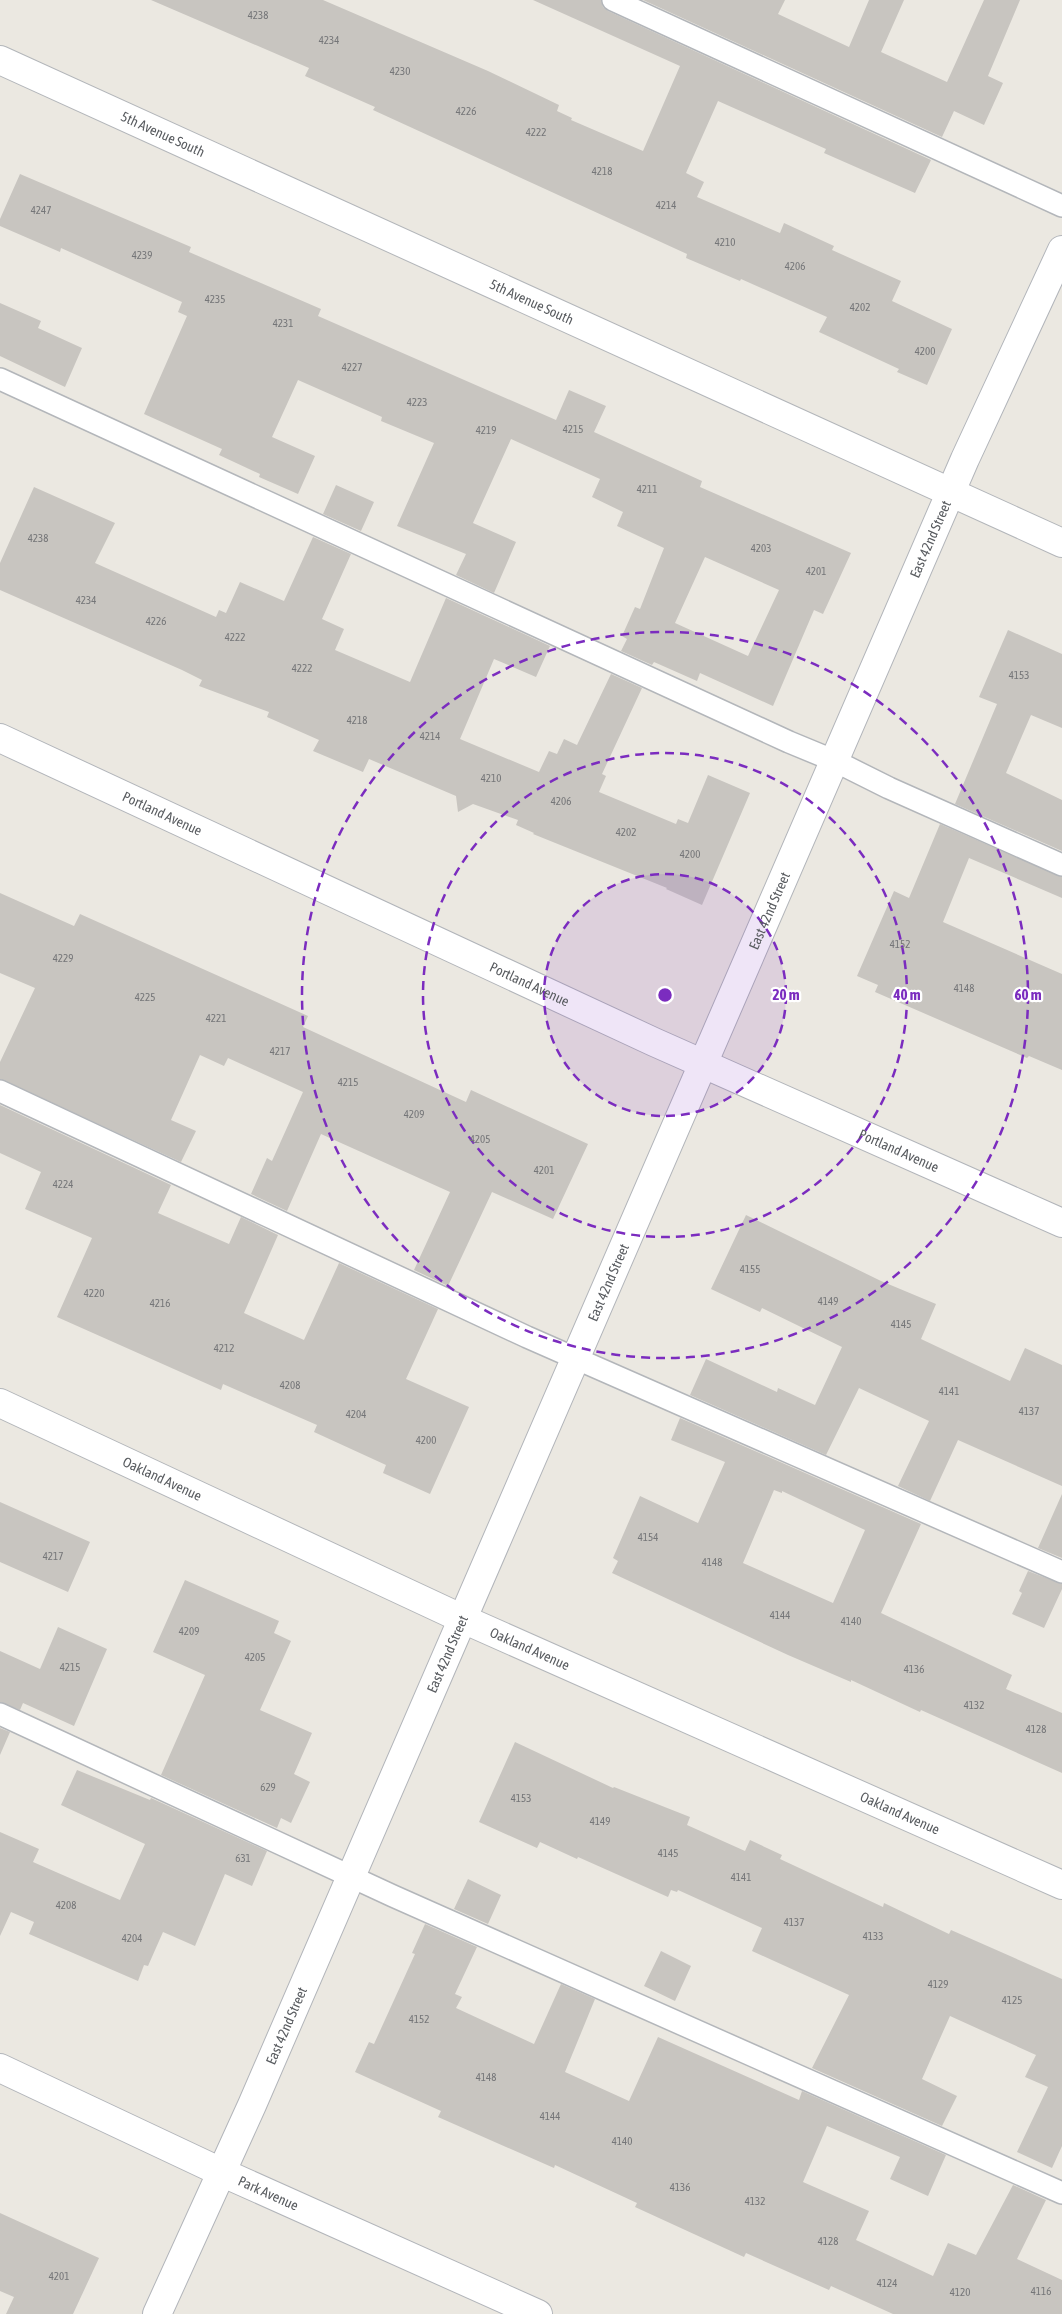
<svg xmlns="http://www.w3.org/2000/svg" width="1062" height="2314" font-family="'Asap Condensed',sans-serif">
  <rect width="100%" height="100%" fill="#ebe8e1"/>
  <path fill="#c8c5c0" fill-rule="evenodd" d="M151 0H323L488 71 559 105 557 111 572 118 571 120 643 151 680 66 533 0H601L603 7 608 11 931 160 915 193 824 153 826 149 718 101 686 173 704 182 697 197 780 233 784 223 834 246 832 250 901 281 892 301 952 329 927 385 897 372 899 369 819 332 827 317 741 279 740 281 686 258 687 254 373 110 375 107 305 76 309 68Z
    M643 0H785L778 14 849 47 869 0H904L881 52 947 82 984 0H1020L988 76 1003 83 984 125 954 111 942 137Z
    M20 174 191 247 189 252 321 309 318 316 556 420 569 390 606 406 594 432 702 481 700 487 851 553 823 614 814 610 773 706 700 673 697 681 654 662 652 665 621 651 627 639 622 636 635 607 640 609 664 548 617 526 623 512 592 497 600 479 511 439 473 523 516 542 494 593 456 575 466 554 397 526 434 443 381 421 382 417 298 380 272 437 315 456 298 494 259 477 260 474 219 455 222 449 144 414 187 316 178 312 182 302 61 248 60 252 0 226V219ZM705 557 779 590 748 656 675 623Z
    M0 303 41 321 38 328 82 348 65 387 0 356Z
    M336 485 374 502 361 531 323 514Z
    M34 487 115 523 95 563 216 617 219 610 226 613 240 582 284 601 313 537 351 554 322 619 344 629 335 650 410 682 446 598 550 646 536 677 494 659 460 739 539 772 549 751 557 754 564 739 577 745 611 674 642 688 602 774 606 776 599 792 676 824 678 819 688 823 708 775 750 793 702 905 666 889 667 888 533 834 534 833 516 825 518 820 473 804 458 812 456 796 369 759 363 772 313 751 319 740 267 717 269 712 199 686 202 680 182 670 0 590V563Z
    M1008 630 1062 654V728L1031 715 1006 773 1062 800V851L955 804 997 704 979 697Z
    M940 824 1062 877V898L969 858 943 922 1062 974V1070L1029 1056 1027 1058 875 992 878 985 857 976 894 891 909 898Z
    M0 893 74 926 80 914 308 1016 303 1027 466 1102 471 1090 588 1144 553 1219 492 1192 448 1286 414 1270 450 1192 321 1134 287 1211 251 1194 267 1158 272 1161 303 1092 228 1058 224 1066 200 1055 171 1120 196 1131 181 1162 0 1079V1062L35 988 0 973Z
    M0 1105 171 1185 158 1213 229 1244 241 1217 278 1235 244 1313 304 1340 339 1263 438 1309 406 1379 469 1407 430 1494 383 1473 386 1465 314 1432 317 1425 223 1384 221 1390 57 1317 92 1238 25 1209 41 1172 0 1153Z
    M746 1215 881 1281 936 1304 921 1339 1010 1381 1025 1348 1062 1365V1486L958 1440 930 1501 898 1486 929 1421 859 1388 826 1455 690 1395 706 1359 777 1392 778 1388 815 1405 842 1347 762 1308 760 1312 711 1289Z
    M680 1418 921 1524 881 1613 1012 1675 1006 1689 1062 1713V1773L921 1710 920 1712 851 1680V1682L788 1655 612 1573 618 1561 613 1558 640 1496 698 1523 725 1462 671 1440ZM774 1490 782 1493V1491L865 1530 833 1603 743 1563Z
    M1062 1494V1558L1038 1548Z
    M0 1502 90 1542 68 1592 0 1562Z
    M1028 1571 1062 1584V1589L1044 1628 1012 1614 1022 1593 1019 1591Z
    M185 1580 279 1621 274 1633 291 1641 260 1710 312 1733 294 1774 310 1782 291 1823 281 1818 277 1828 161 1775 205 1675 153 1652Z
    M58 1627 107 1649 74 1726 23 1703 20 1710 0 1702V1651L40 1669Z
    M0 1728 10 1732 0 1755Z
    M515 1742 613 1788 614 1787 690 1817 687 1825 745 1851 750 1840 782 1855 780 1859 883 1907 884 1903 949 1934 951 1930 1062 1979V2146L1052 2168 1017 2152 1048 2087 1025 2077 1036 2055 950 2016 922 2079 957 2096 942 2126 812 2068 849 1995 752 1951 762 1928 678 1890 677 1892 671 1890 668 1897 578 1857 577 1859 540 1842 537 1848 479 1822Z
    M77 1770 150 1800 151 1798 267 1851 252 1886 225 1874 195 1946 163 1932 148 1966 144 1965 138 1981 29 1934 34 1922 11 1912 0 1936V1832L39 1849 33 1862 120 1900 145 1844 61 1805Z
    M468 1879 501 1895 488 1924 454 1909Z
    M425 1924 477 1947 455 1994 462 1997 456 2008 534 2044 561 1984 595 1999 565 2072 629 2101 658 2037 799 2100 802 2091 946 2155 928 2196 890 2179 900 2157 827 2126 803 2182 869 2211 856 2240 933 2276 948 2243 976 2255 1013 2185 1046 2200 1017 2259 1062 2280V2314H893L831 2286 829 2290 746 2253 744 2257 635 2207 637 2203 555 2165 554 2168 438 2117 441 2111 355 2072 369 2042 374 2044 415 1954 412 1953Z
    M661 1951 691 1966 675 2001 644 1986Z
    M0 2213 99 2258 73 2314H6L14 2297 0 2291Z"/>
  <g fill="none" stroke-linecap="round" stroke-linejoin="round">
    <defs>
      <path id="lane" d="M613 0 1062 206
        M0 379 789 742 835 761 889 788 1062 865
        M0 1091 527 1337 1062 1572
        M0 1714 393 1896 1062 2193"/>
      <g id="street">
        <path id="s1" d="M0 60 1062 543"/>
        <path id="s2" d="M0 1403 463 1619 1062 1885"/>
      </g>
      <g id="secondary">
        <path id="s3" d="M0 738 654 1042 1062 1223"/>
        <path id="s4" d="M0 2068 221 2172 538 2314"/>
        <path id="s5" d="M157 2314 252 2105 965 459 1062 250"/>
      </g>
    </defs>
    <use href="#lane" stroke="#b3b6ba" stroke-width="24"/>
    <use href="#street" stroke="#b3b6ba" stroke-width="30"/>
    <use href="#secondary" stroke="#b2b5ba" stroke-width="30"/>
    <use href="#lane" stroke="#fff" stroke-width="21"/>
    <use href="#street" stroke="#fff" stroke-width="28"/>
    <use href="#secondary" stroke="#fff" stroke-width="28"/>
  </g>
  <circle cx="665" cy="995" r="121" fill="#7b2cbf" fill-opacity=".12"/>
  <g fill="none" stroke="#7b2cbf" stroke-width="2.5" stroke-dasharray="9 6">
    <circle cx="665" cy="995" r="121"/>
    <circle cx="665" cy="995" r="242"/>
    <circle cx="665" cy="995" r="363"/>
  </g>
  <g text-anchor="middle" stroke-width="4.5" stroke-linejoin="round" paint-order="stroke">
    <g font-size="11" fill="#757678">
      <text x="258" y="19">4238</text>
      <text x="329" y="44">4234</text>
      <text x="400" y="75">4230</text>
      <text x="466" y="115">4226</text>
      <text x="536" y="136">4222</text>
      <text x="602" y="175">4218</text>
      <text x="666" y="209">4214</text>
      <text x="41" y="214">4247</text>
      <text x="725" y="246">4210</text>
      <text x="142" y="259">4239</text>
      <text x="795" y="270">4206</text>
      <text x="215" y="303">4235</text>
      <text x="860" y="311">4202</text>
      <text x="283" y="327">4231</text>
      <text x="925" y="355">4200</text>
      <text x="352" y="371">4227</text>
      <text x="417" y="406">4223</text>
      <text x="573" y="433">4215</text>
      <text x="486" y="434">4219</text>
      <text x="647" y="493">4211</text>
      <text x="38" y="542">4238</text>
      <text x="761" y="552">4203</text>
      <text x="816" y="575">4201</text>
      <text x="86" y="604">4234</text>
      <text x="156" y="625">4226</text>
      <text x="235" y="641">4222</text>
      <text x="302" y="672">4222</text>
      <text x="1019" y="679">4153</text>
      <text x="357" y="724">4218</text>
      <text x="430" y="740">4214</text>
      <text x="491" y="782">4210</text>
      <text x="561" y="805">4206</text>
      <text x="626" y="836">4202</text>
      <text x="690" y="858">4200</text>
      <text x="900" y="948">4152</text>
      <text x="63" y="962">4229</text>
      <text x="964" y="992">4148</text>
      <text x="145" y="1001">4225</text>
      <text x="216" y="1022">4221</text>
      <text x="280" y="1055">4217</text>
      <text x="348" y="1086">4215</text>
      <text x="414" y="1118">4209</text>
      <text x="480" y="1143">4205</text>
      <text x="544" y="1174">4201</text>
      <text x="63" y="1188">4224</text>
      <text x="750" y="1273">4155</text>
      <text x="94" y="1297">4220</text>
      <text x="828" y="1305">4149</text>
      <text x="160" y="1307">4216</text>
      <text x="901" y="1328">4145</text>
      <text x="224" y="1352">4212</text>
      <text x="290" y="1389">4208</text>
      <text x="949" y="1395">4141</text>
      <text x="1029" y="1415">4137</text>
      <text x="356" y="1418">4204</text>
      <text x="426" y="1444">4200</text>
      <text x="648" y="1541">4154</text>
      <text x="53" y="1560">4217</text>
      <text x="712" y="1566">4148</text>
      <text x="780" y="1619">4144</text>
      <text x="851" y="1625">4140</text>
      <text x="189" y="1635">4209</text>
      <text x="255" y="1661">4205</text>
      <text x="70" y="1671">4215</text>
      <text x="914" y="1673">4136</text>
      <text x="974" y="1709">4132</text>
      <text x="1036" y="1733">4128</text>
      <text x="268" y="1791">629</text>
      <text x="521" y="1802">4153</text>
      <text x="600" y="1825">4149</text>
      <text x="668" y="1857">4145</text>
      <text x="243" y="1862">631</text>
      <text x="741" y="1881">4141</text>
      <text x="66" y="1909">4208</text>
      <text x="794" y="1926">4137</text>
      <text x="873" y="1940">4133</text>
      <text x="132" y="1942">4204</text>
      <text x="938" y="1988">4129</text>
      <text x="1012" y="2004">4125</text>
      <text x="419" y="2023">4152</text>
      <text x="486" y="2081">4148</text>
      <text x="550" y="2120">4144</text>
      <text x="622" y="2145">4140</text>
      <text x="680" y="2191">4136</text>
      <text x="755" y="2205">4132</text>
      <text x="828" y="2245">4128</text>
      <text x="59" y="2280">4201</text>
      <text x="887" y="2287">4124</text>
      <text x="1041" y="2295">4116</text>
      <text x="960" y="2296">4120</text>
    </g>
    <g font-size="14" fill="#595c60" stroke="#fff">
      <text dy="5" stroke="none"><textPath href="#s1" startOffset="179">5th Avenue South</textPath></text>
      <text dy="5" stroke="none"><textPath href="#s1" startOffset="584">5th Avenue South</textPath></text>
      <text dy="5" stroke="none"><textPath href="#s5" startOffset="1936">East 42nd Street</textPath></text>
      <text dy="5" stroke="none"><textPath href="#s3" startOffset="179">Portland Avenue</textPath></text>
      <text dy="5" stroke="none"><textPath href="#s5" startOffset="1531">East 42nd Street</textPath></text>
      <text dy="5" stroke="none"><textPath href="#s3" startOffset="584">Portland Avenue</textPath></text>
      <text dy="5" stroke="none"><textPath href="#s3" startOffset="989">Portland Avenue</textPath></text>
      <text dy="5" stroke="none"><textPath href="#s5" startOffset="1126">East 42nd Street</textPath></text>
      <text dy="5" stroke="none"><textPath href="#s2" startOffset="179">Oakland Avenue</textPath></text>
      <text dy="5" stroke="none"><textPath href="#s2" startOffset="584">Oakland Avenue</textPath></text>
      <text dy="5" stroke="none"><textPath href="#s5" startOffset="721">East 42nd Street</textPath></text>
      <text dy="5" stroke="none"><textPath href="#s2" startOffset="989">Oakland Avenue</textPath></text>
      <text dy="5" stroke="none"><textPath href="#s5" startOffset="316">East 42nd Street</textPath></text>
      <text dy="5" stroke="none"><textPath href="#s4" startOffset="296">Park Avenue</textPath></text>
    </g>
  </g>
  <circle cx="665" cy="995" r="8" fill="#7b2cbf" stroke="#fff" stroke-width="2.5"/>
  <g font-size="15" text-anchor="middle" font-weight="bold" fill="#7b2cbf" stroke="#fff" stroke-width="4.5" stroke-linejoin="round" paint-order="stroke">
    <text x="786" y="1000">20 m</text>
    <text x="907" y="1000">40 m</text>
    <text x="1028" y="1000">60 m</text>
  </g>
</svg>
